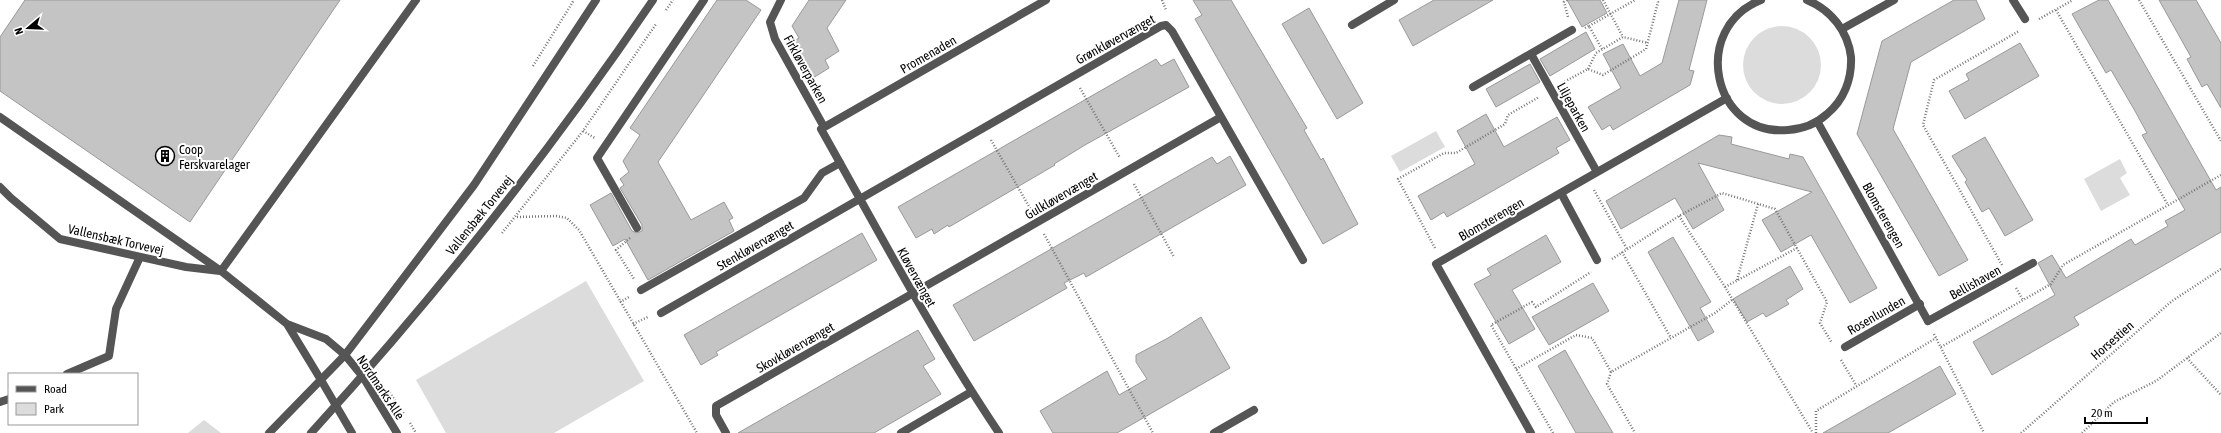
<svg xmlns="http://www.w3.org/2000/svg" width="2221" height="433" font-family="'Asap Condensed',sans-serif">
  <rect width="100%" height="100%" fill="#fff"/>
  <path fill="#dcdcdc" d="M1743 65a39 39 0 1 1 78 0a39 39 0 1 1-78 0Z
    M1436 131 1445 147 1400 172 1391 156Z
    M2120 159 2127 173 2120 178 2130 195 2101 211 2084 179Z
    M586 281 644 381 554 433H446L416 380Z
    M204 420 221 433H188Z"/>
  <path fill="#c4c4c4" stroke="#999" d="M25 0H340L190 222 0 91V37Z
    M717 0H746L761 10 658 162 691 220 724 202 733 218 729 220 734 231 648 280 625 239 613 246 590 205 611 193 632 231 637 233 642 231V225L620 188 624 185 620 179 629 172 623 161 640 135 630 128Z
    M809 0H846L827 28 839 51 825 60 829 68 813 78 792 42 799 38 792 26Z
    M1193 0H1231L1307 128 1304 130 1321 160 1323 158 1358 224 1323 244 1195 19 1202 15Z
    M1434 0H1493L1413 46 1399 20Z
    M1567 0H1600L1607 13 1582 27Z
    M1679 0H1707L1689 70 1694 71 1690 85 1613 130 1610 125 1602 130 1588 107 1621 88 1603 54 1623 44 1640 76 1662 63Z
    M1954 0H1976L1985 19 1911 62 1893 129 1968 260 1939 276 1857 134 1882 41Z
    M2099 0H2108L2216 190 2221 187V232L2074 317 2079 325 1992 375 1973 342 2055 295 2038 263 2052 255 2066 278 2131 239 2135 245 2168 226 2165 221 2185 210 2142 135 2147 133 2135 111 2111 70 2106 73 2072 14Z
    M2159 0H2196L2221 43V108L2207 84 2202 87 2187 59 2191 57Z
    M1309 8 1363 103 1337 119 1282 24Z
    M1586 32 1595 49 1550 76 1540 59Z
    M2020 43 2039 76 1965 119 1949 91 1969 80 1966 74Z
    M1156 59 1161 66 1174 59 1189 87 1085 145 1054 164 1055 165 949 227 948 225 934 234 932 229 916 238 898 207Z
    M1530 64 1540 82 1496 107 1486 89Z
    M1486 114 1504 147 1557 117 1570 140 1556 148 1559 153 1447 217 1444 212 1431 220 1418 196 1475 164 1457 131Z
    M1719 135 1732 137 1731 144 1789 159 1790 154 1803 157 1877 288 1850 303 1811 235 1781 252 1762 220 1812 192 1698 163 1724 210 1693 229 1675 198 1621 229 1606 201Z
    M1985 137 2033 220 2005 236 1989 208 1982 212 1965 182 1967 180 1952 156Z
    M1230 156 1246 185 1086 277 1084 273 1064 283 1067 288 974 341 953 305 1212 157 1217 164Z
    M862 233 877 260 716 352 718 355 701 365 684 335Z
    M1546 235 1561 262 1512 290 1535 329 1509 344 1474 284 1491 275 1487 269Z
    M1673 237 1711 302 1700 308 1714 332 1698 341 1648 252Z
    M1790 266 1803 289 1786 300 1789 304 1766 317 1763 313 1747 322 1733 299Z
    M1593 283 1609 311 1549 345 1532 317Z
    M1201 317 1230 368 1117 433H1053L1040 411 1107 371 1119 395 1147 379 1136 362V355L1168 338Z
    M918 330 935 359 923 366 941 394 874 433H738Z
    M1565 350 1587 389 1613 433H1576L1538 366Z
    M1940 366 1956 394 1918 416 1888 433H1823Z"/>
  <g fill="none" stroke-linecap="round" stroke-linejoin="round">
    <path stroke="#777" stroke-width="2.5" stroke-dasharray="1 2" stroke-linecap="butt" d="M1162 0 1166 10
      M1567 0 1564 2 1568 17
      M1603 0 1623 37
      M2139 0 2221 141
      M666 10 673 0
      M2056 10 2168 205
      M2039 19 2073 0
      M1589 26 1635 0
      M1585 28 1589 26 1602 49
      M533 66 574 0
      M1588 69 1596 53 1623 37 1648 43
      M1562 83 1588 69 1603 75 1646 49 1658 2 1657 0
      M1080 88 1120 158
      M583 131 595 138
      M991 140 1031 210
      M1134 184 1174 257
      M1594 190 1627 249
      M1679 216 1725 287 1813 433
      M517 217 556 216 567 218 579 230 697 433
      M502 233 583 131 656 24
      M1044 234 1153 433
      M630 238 616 250 634 279
      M1435 248 1398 179 1444 153H1456L1505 124 1508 115 1539 97
      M1622 252 1671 338
      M1612 259 1679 216 1722 193 1775 209 1827 302 1820 323 1832 343
      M2002 265 1923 125 1934 80 2019 31
      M1737 280 1758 204
      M1725 287 1797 248
      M2016 288 2023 300
      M620 302 629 297
      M633 324 648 317
      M1934 334 1984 433
      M1941 347 2051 284 2063 265 2221 175
      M2187 358 2221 395
      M1841 360 1856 385
      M1516 369 1576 335 1592 338 1611 372 1715 313 1732 300
      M1611 372 1607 384 1635 433
      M388 390 404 414
      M410 423 416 433
      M1553 433 1491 325 1532 302 1536 307 1591 272
      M1816 433V411L1936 338
      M2021 433 2172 301 2221 269
      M2082 433 2114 402 2156 381 2221 333"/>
    <path stroke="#555" stroke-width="8" d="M2013 0 2025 19
      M1473 87 1572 30
      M0 117 221 271 287 324 326 339 345 355
      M0 187 11 198 60 239 186 267 220 271
      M1561 193 1597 260
      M637 228 597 158 704 0
      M221 271 416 0
      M641 290 804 198 822 173 840 163
      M1928 321 2033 263
      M287 324 321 380
      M1845 347 1920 304
      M67 374 109 356 116 309 140 257
      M0 402 9 399"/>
    <path stroke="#555" stroke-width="8" d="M781 0 770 22 775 39 824 127
      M1761 0C1690 28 1712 137 1788 130 1803 129 1816 124 1827 114 1844 100 1852 79 1851 57 1848 31 1831 10 1807 0
      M1352 25 1394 0
      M1842 29 1894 0
      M1531 54 1597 172
      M1817 121 1928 321
      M661 313 1161 26 1166 25 1172 31 1303 260
      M726 433 716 415V406L1221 117
      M901 433 971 392
      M999 433C933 335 879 232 821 129L1046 0
      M1214 433 1254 410
      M1531 433 1436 264 1727 98"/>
    <path stroke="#555" stroke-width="8" d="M345 355 363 377 397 433
      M321 380 352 433
      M269 433 345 355 380 309 474 185 596 0
      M311 433C435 297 550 152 653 0"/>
  </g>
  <defs>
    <symbol id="building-ring" viewBox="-11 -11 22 22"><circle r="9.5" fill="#fff" stroke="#000" stroke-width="1.5"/><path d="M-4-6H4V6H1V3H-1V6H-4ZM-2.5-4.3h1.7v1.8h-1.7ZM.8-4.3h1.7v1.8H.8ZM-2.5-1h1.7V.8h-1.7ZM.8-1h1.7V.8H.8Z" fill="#000"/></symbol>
  </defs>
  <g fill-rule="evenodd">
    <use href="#building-ring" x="154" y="145" width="22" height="22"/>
  </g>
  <g text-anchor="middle" stroke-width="4" stroke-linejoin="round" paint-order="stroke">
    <g font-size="13" fill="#000" stroke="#fff">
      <text transform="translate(1115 39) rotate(-29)" y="5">Grønkløvervænget</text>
      <text transform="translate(928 54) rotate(-30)" y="5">Promenaden</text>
      <text transform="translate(806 69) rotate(61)" y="5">Firkløverparken</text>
      <text transform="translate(1574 107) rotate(61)" y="5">Liljeparken</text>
      <text transform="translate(1061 195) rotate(-30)" y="5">Gulkløvervænget</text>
      <text transform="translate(479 215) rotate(-51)" y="5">Vallensbæk Torvevej</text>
      <text transform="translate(1884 215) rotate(61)" y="5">Blomsterengen</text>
      <text transform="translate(1491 219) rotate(-30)" y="5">Blomsterengen</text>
      <text transform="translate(116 239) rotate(13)" y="5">Vallensbæk Torvevej</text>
      <text transform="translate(755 245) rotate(-30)" y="5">Stenkløvervænget</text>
      <text transform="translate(917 277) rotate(61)" y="5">Kløvervænget</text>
      <text transform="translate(1975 282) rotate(-29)" y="5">Bellishaven</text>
      <text transform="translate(1876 315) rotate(-30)" y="5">Rosenlunden</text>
      <text transform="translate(2112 340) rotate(-41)" y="5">Horsestien</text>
      <text transform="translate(795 347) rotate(-30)" y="5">Skovkløvervænget</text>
      <text transform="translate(381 387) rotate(56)" y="5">Nordmarks Alle</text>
    </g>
    <g font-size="13" fill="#000" stroke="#fff" text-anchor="start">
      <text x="179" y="154">Coop<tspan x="179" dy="15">Ferskvarelager</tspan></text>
    </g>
  </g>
  <rect x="8" y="373" width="130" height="52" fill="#ffffff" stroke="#999999"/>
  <rect x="16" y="386" width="20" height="6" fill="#555555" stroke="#999999"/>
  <text x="44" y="393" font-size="12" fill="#000000">Road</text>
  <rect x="16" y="403" width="20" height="12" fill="#dcdcdc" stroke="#999999"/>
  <text x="44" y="413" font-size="12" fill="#000000">Park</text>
  <g transform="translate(28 28) rotate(251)" stroke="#ffffff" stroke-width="3" paint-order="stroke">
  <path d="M0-3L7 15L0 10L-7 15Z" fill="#000000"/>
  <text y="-6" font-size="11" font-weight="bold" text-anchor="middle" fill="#000000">N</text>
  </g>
  <path d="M2085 417v6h62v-6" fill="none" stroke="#000000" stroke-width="2"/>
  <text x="2091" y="417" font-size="12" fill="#000000" stroke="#ffffff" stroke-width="3" paint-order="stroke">20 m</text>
</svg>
